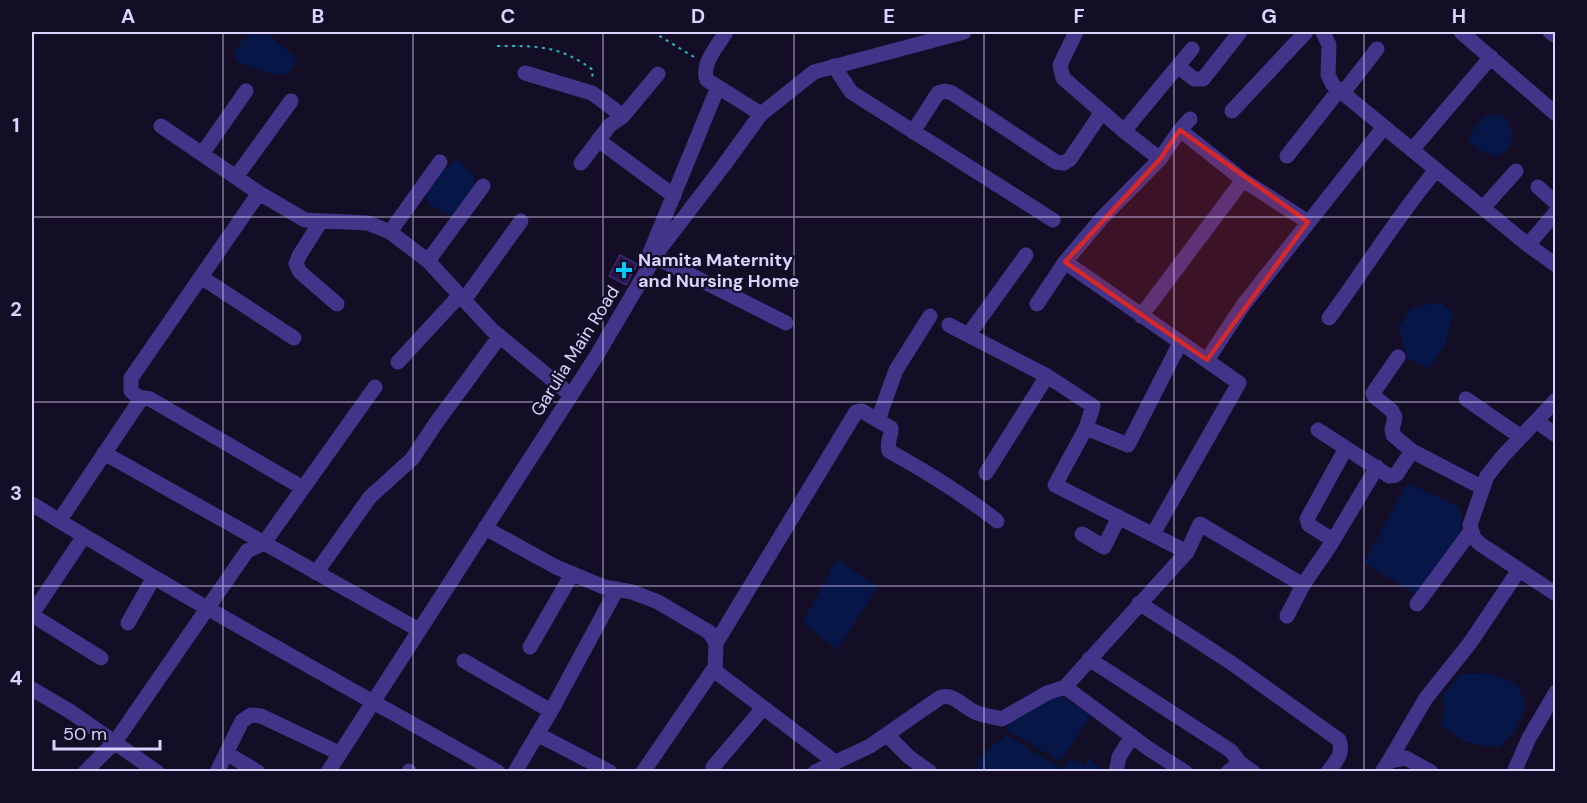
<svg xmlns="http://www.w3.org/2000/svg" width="1587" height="803" font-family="'DM Sans',sans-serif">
  <rect width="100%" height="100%" fill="#140d26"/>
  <path fill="#061646" d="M253 32 267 33 296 58 294 65 287 75H276L237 62 234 54 240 43Z
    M1495 114 1506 118 1513 133 1509 149 1495 157 1478 149 1467 139 1484 116Z
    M459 160 474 177V188L450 216 431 205 425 197C429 179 443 168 459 160Z
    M1441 302 1453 313 1446 343 1428 369 1406 357 1399 327 1412 308Z
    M1407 483 1458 506 1462 516 1461 533 1417 595 1364 563Z
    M837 559 878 587 837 650 803 622Z
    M1489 673 1517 684 1526 705 1514 732 1498 748 1464 742 1441 724 1444 712 1443 695 1460 674Z
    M1061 695 1091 716 1060 761 1005 729 1025 707Z
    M1006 735 1062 769 1070 758 1084 766 1089 758 1104 771H978L977 760Z"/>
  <path fill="#271749" stroke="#402876" stroke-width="1.5" d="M620 255 637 264 626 285 609 276Z"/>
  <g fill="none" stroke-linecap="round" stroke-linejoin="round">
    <path stroke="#25b9c0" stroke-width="2" stroke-dasharray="3 4.5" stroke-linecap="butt" d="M653 32 694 57
      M497 46C537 46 559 45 593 70L592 79"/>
    <path stroke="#413489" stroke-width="15" d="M726 32C719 44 700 65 707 80L761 114
      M1076 32 1060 65 1063 78 1124 131 1192 49
      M1323 32 1329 45 1328 75 1333 85 1528 245 1556 265
      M1461 32 1556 114
      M1550 32 1556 36
      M834 66 851 92 1053 220
      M1179 67 1194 79H1203L1240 32
      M525 73 592 93 623 116
      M1343 93 1377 49
      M1232 111 1306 32
      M161 126 259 193 305 220 368 223 390 232 428 261 492 330 571 395
      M1180 130 1243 180 1308 222
      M1124 131 1160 159
      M913 132 938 93 945 91 952 93 1056 162 1064 163 1070 159 1102 112
      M598 140 674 196
      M1412 150 1491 57
      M202 154 246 91
      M1287 156 1339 90
      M581 163 610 125 623 116 658 74
      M236 177 291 101
      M1538 187 1556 203
      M1483 208 1516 171
      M321 221 299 256 296 264 300 272 337 304
      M390 232 440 162
      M1528 245 1556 212
      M655 257 786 323
      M428 261 483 186
      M1065 262 1239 383 1153 534
      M648 263 649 255 718 87
      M201 277 294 338
      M464 300 521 221
      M1037 304 1065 262 1102 218 1160 159 1180 130 1190 119
      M1141 316 1243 180
      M1329 318C1365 269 1397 217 1436 170
      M949 325 1047 376 1093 406 1086 428
      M969 334 1026 255
      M1398 357 1373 393 1374 396 1392 411 1395 417 1392 430 1393 435 1412 451
      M1207 360 1244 304 1384 127
      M398 362 460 295
      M138 397 150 399 303 488
      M1466 399 1521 437
      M1556 400 1503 456 1487 476 1470 525 1474 538 1480 544 1556 594
      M878 420 896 370 930 316
      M1536 421 1556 435
      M1318 430 1389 476 1396 475 1412 451 1483 488
      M104 453 419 630
      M986 473 1047 376
      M32 504C184 598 342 684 498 772
      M59 521 139 402 138 397 131 391V378L259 193
      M485 528 556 567 604 587 632 592 658 602 697 625 709 632 716 643 715 671 835 762
      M1082 534 1104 547 1119 517
      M1333 540 1309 525 1307 519 1346 448
      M1187 552 1200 524 1303 585
      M316 573 370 497 412 459 436 423 500 336
      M1139 603 1230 662 1339 740C1344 754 1336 761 1328 772
      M1417 604 1471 531
      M32 614 84 536
      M32 615 101 658
      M1287 616 1303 585 1331 544 1377 467
      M128 623 154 577
      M716 643 856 412 862 411 891 428C892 436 886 442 889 451 927 472 963 494 997 521
      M530 647 572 574
      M1089 659 1231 751 1240 763
      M464 661 551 711
      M1065 687 1149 749 1185 772
      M32 689 71 712 157 772
      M537 734 610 772
      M887 735 909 757 930 772
      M226 753 258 772
      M1389 761 1426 698 1470 643 1519 570
      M713 767 763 708
      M85 772 115 742 247 551 264 543 375 387
      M217 772 242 721 251 715 261 716 339 753
      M409 772V771
      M515 772 551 711 617 589
      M643 772 715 667
      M815 772 870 746 941 697C955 694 964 708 977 713 985 716 994 717 1002 719L1047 693 1065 687 1187 552 1055 485 1086 428 1128 445 1180 343
      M1116 772 1119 757 1132 736
      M1228 772 1240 763 1253 772
      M1382 772 1389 761 1406 758 1431 772
      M1514 772 1529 738 1556 692"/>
    <path stroke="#413489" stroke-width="15" d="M328 772 597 355 659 250 724 165 761 114 814 72 964 32"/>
  </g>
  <path fill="#d62828" fill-opacity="0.2" stroke="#d62828" stroke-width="4.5" stroke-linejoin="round" d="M1180 130 1308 222 1207 360 1065 262 1160 159Z"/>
  <path fill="none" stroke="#dcd2ff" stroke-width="1.5" stroke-opacity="0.55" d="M223 32V772M413 32V772M603 32V772M794 32V772M984 32V772M1174 32V772M1364 32V772M32 217H1556M32 402H1556M32 586H1556"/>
  <path fill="#00c9fd" stroke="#140d26" stroke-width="2" d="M621 261h6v6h6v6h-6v6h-6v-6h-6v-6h6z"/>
  <g text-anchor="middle" stroke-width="4.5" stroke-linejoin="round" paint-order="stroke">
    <g font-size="18" font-weight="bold" fill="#dcd2ff" stroke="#140d26" text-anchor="start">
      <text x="638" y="266">Namita Maternity<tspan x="638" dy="21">and Nursing Home</tspan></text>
    </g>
    <g font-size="18" fill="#dcd2ff" stroke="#140d26">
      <text transform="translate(575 351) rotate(-58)" y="6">Garulia Main Road</text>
    </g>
  </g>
  <rect width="1587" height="803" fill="none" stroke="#140d26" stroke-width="66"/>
  <path d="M54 740v9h106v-9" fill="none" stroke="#dcd2ff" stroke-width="3"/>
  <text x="63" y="740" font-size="18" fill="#dcd2ff" stroke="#140d26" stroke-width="4.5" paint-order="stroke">50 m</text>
  <rect x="33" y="33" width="1521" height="737" fill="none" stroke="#dcd2ff" stroke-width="2"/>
  <g font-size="20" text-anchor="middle" font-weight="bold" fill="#dcd2ff">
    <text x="128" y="23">A</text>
    <text x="318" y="23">B</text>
    <text x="508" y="23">C</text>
    <text x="698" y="23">D</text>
    <text x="889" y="23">E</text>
    <text x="1079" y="23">F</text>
    <text x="1269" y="23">G</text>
    <text x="1459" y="23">H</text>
    <text x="16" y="132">1</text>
    <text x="16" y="316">2</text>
    <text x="16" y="500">3</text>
    <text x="16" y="685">4</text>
  </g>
</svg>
